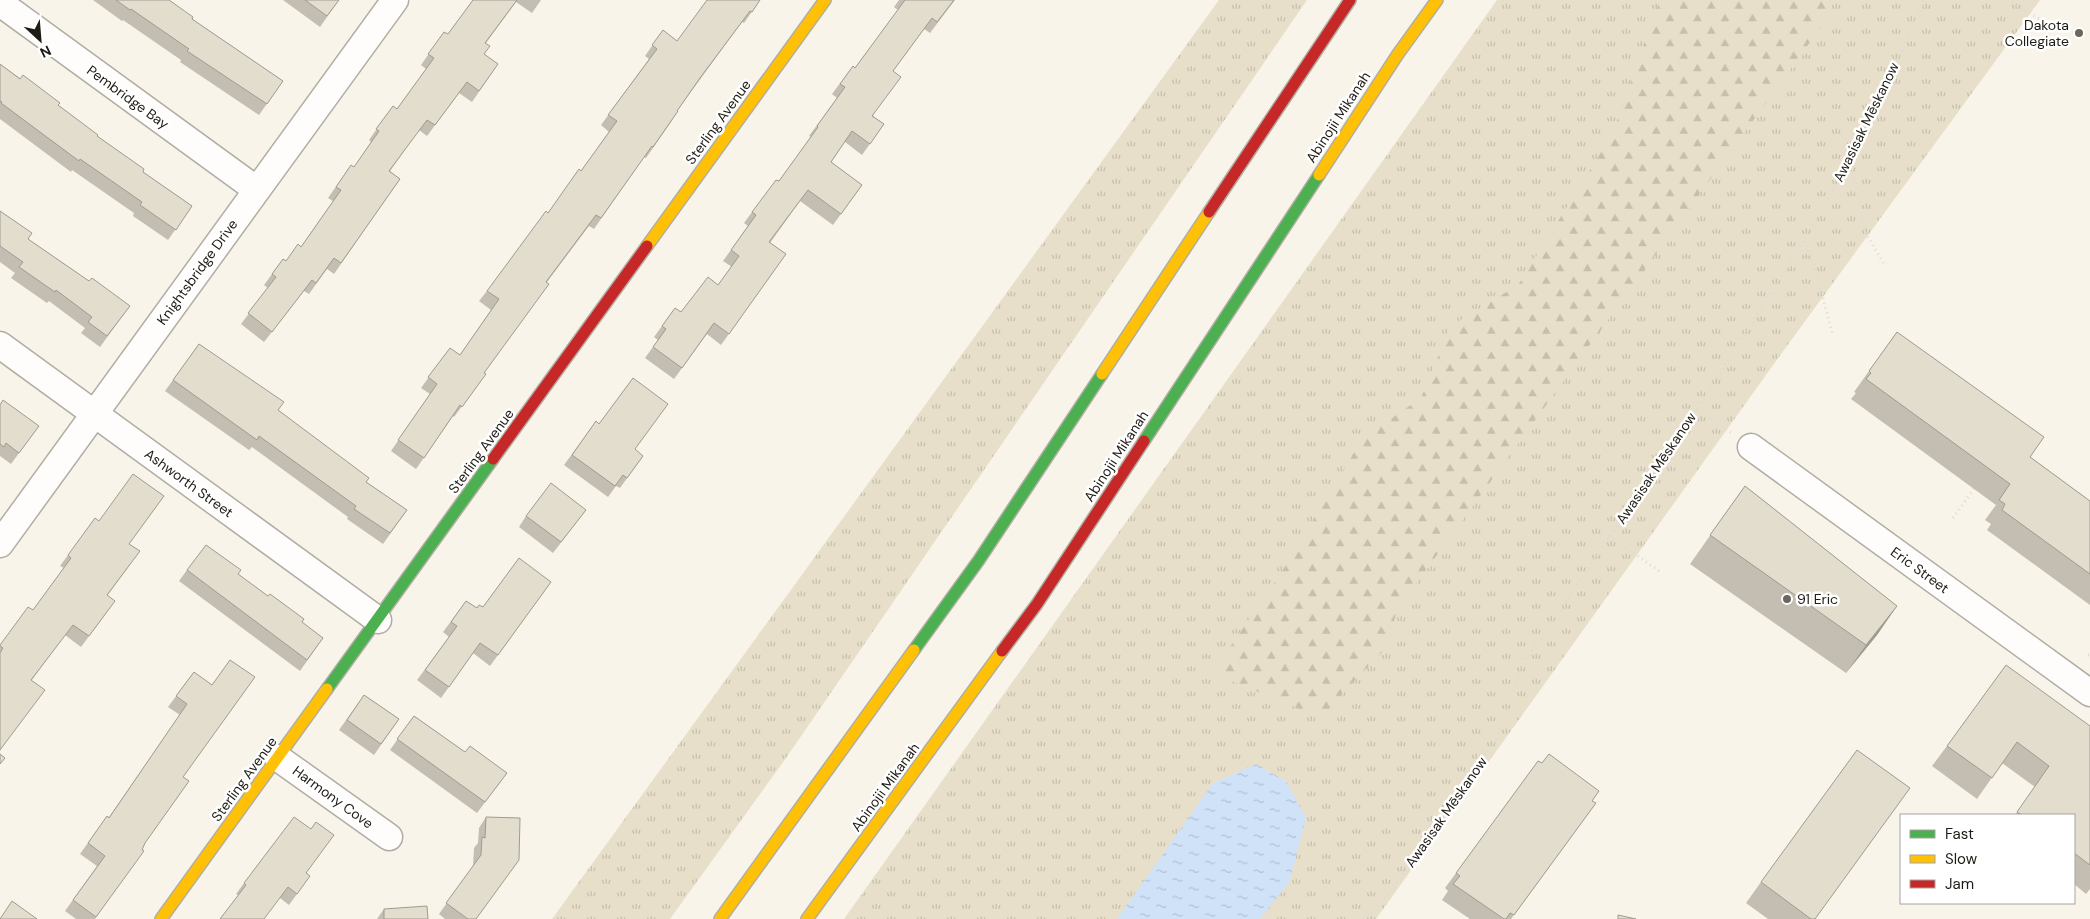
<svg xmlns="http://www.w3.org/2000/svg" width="2090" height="919" font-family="'DM Sans',sans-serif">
  <defs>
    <pattern id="grass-tufts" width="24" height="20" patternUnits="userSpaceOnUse" patternTransform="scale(1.25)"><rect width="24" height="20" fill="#e7dfc9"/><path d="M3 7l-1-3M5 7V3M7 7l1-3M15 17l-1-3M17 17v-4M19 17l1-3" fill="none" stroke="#c6bfac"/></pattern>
    <pattern id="forest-firs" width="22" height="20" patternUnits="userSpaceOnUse" patternTransform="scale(1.25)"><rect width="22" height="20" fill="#e7dfc9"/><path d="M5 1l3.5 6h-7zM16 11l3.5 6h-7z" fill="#c6bfac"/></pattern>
    <pattern id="water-ripples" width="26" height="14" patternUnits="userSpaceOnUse" patternTransform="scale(1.25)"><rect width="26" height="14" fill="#d0e2f8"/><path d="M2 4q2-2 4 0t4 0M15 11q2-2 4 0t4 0" fill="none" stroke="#b2c1d4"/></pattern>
  </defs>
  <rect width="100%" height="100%" fill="#f9f4e9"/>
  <path fill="url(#grass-tufts)" d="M1219 0H1307L786 758 670 919H552Z
    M1497 0H2040L1776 361 1376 919H844Z"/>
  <path fill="url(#forest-firs)" d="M1660 0H1833L1824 23 1397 610 1387 647 1320 717 1212 673 1281 573 1363 438 1421 398 1451 326 1518 285 1612 135Z"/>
  <path fill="url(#water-ripples)" d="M1256 764 1286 781 1306 818 1289 883 1260 919H1117L1213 783Z"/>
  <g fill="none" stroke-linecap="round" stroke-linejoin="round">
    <defs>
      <path id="street" d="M0 3 257 190
        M0 345 378 620
        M1751 447 2090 693
        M0 544 395 0
        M278 758 389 837"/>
      <path id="fast" d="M1144 441 1319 175
        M914 650 979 560 1102 374
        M327 689 493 459"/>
      <path id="slow" d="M1319 175 1398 54 1437 0
        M647 246 825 0
        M1102 374 1209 212
        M161 919 327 689
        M720 919 914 650
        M807 919 1002 651"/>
      <path id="jam" d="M1209 212 1350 0
        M493 459 647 246
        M1002 651 1037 604 1144 441"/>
    </defs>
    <use href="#street" stroke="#b0ada4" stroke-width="29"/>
    <use href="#fast" stroke="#b0ada4" stroke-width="14"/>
    <use href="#slow" stroke="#b0ada4" stroke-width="14"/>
    <use href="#jam" stroke="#b0ada4" stroke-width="14"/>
    <path stroke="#dbdad7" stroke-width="3" stroke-dasharray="1 4" stroke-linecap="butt" d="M2008 0 2041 20 2044 30 2050 36
      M1849 159 1857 186 1865 232 1884 264
      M1804 241 1814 266 1833 335
      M1697 409 1731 433
      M1953 518 1974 489
      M1609 536 1662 573
      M2088 655H2090
      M1363 919 1371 914 1397 883 1497 738 1515 684 1528 657 1697 409 1819 216 1857 144 1925 0"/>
    <use href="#street" stroke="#fefdfc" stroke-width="26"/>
    <use href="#fast" stroke="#4caf50" stroke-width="11"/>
    <use href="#slow" stroke="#ffc107" stroke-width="11"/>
    <use href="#jam" stroke="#c62828" stroke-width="11"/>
  </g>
  <path fill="#c3beb1" d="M93 0H169L192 19 283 81 259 115 180 62 181 60 123 20 122 21Z
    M283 0H339L320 27Z
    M473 0H541L532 13 516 2 486 43 484 54 498 64 472 102 459 93 427 136 419 130 390 171 400 179 334 274 327 269 309 294 304 291 264 342 241 324 268 288 264 285 283 259 286 261 301 247 333 201 328 198 351 165 354 167 371 142 369 140 393 106 397 109 426 69 421 65 444 32 448 34Z
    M760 0 744 23 742 22 693 89 677 111 671 122 646 158 644 157 594 229 589 226 547 282 484 373 478 385 454 417 453 416 416 469 391 451 430 394 421 388 450 348 460 355 491 310 479 301 487 291 548 213 581 171 609 132 601 125 649 59 645 56 663 30 677 41Z
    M899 0H955L930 33 924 29 893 71 873 116 884 124 862 155 845 142 831 162 862 185 833 225 800 201 770 243 786 254 721 345 707 334 674 379 645 358 658 340 654 337 675 308 681 312 718 285 732 267 723 261 748 226 744 223 752 212 779 181 811 137 809 136 837 98 832 94 853 66 855 68 898 10 894 7Z
    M0 64 58 105 143 172 192 206 168 240 133 216 134 213 72 170 71 172 0 119Z
    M0 211 28 239 89 281 130 306 100 347 81 333 85 328 49 301 47 303 11 278 15 273 0 262Z
    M1897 332 2030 457 2090 501V605L1987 530 1991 524 1985 520 1996 505 1851 399 1856 393 1854 392Z
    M199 344 278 410 366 482 407 510 383 544 347 519 348 517 252 447 249 450 165 391Z
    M0 405 39 426 11 464 0 456Z
    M596 421 643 456 620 488 616 486 608 497 564 465Z
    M1745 486 1897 606 1877 635 1846 673 1690 564Z
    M586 510 553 553 519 527 526 516Z
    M130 544 132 562 107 596V612L81 647 65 635 31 681 0 751V645L33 610 64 568 60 566 68 555Z
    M187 570 238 574 323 638 300 671 179 581Z
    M551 582 490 666 473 653 441 698 417 680 449 637 443 632 466 601 477 608 483 607Z
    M194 672 183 777 145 843 95 919H76L65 911 97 866 80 854 107 816 109 817 180 715 168 707Z
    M364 695 399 719 374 755 339 730Z
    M414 716 465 752 507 773 477 813 390 750Z
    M2090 726V889L2086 894 2074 884V815H2015L2035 787 2002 763 1977 799 1932 766 1947 746Z
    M1592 801 1596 803 1511 919H1470L1442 900 1448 891 1445 888 1456 873Z
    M486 817 520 818 476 919H445L439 914 473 866 474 848 478 843 479 828Z
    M306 873 310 876 289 905 280 898 238 895 236 894 244 883Z
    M1761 882 1816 919H1768L1746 903Z
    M384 909 428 919H377Z"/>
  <path fill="#9f9b90" d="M1897 606 1877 635 1846 673 1866 645Z"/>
  <path fill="#e3ddce" stroke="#9f9b90" d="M116 0H169L193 17 192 19 283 81 267 104 187 51 189 49 131 9 130 10Z
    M305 0H339L327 16Z
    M473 0H517L485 43 490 46 484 54 498 64 479 91 467 82 435 125 427 120 389 171 400 179 341 263 334 258 316 283 312 280 272 332 248 313 276 277 272 274 283 259 286 261 298 244 301 247 341 190 336 187 351 165 354 167 379 131 376 129 393 106 397 109 434 58 428 54 444 32 448 34Z
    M707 0H760L752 12 750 11 700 78 677 111H678L653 147 652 146 601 218 596 215 546 282 549 284 484 373 486 374 462 407 460 405 424 458 398 440 437 384 428 377 450 348 460 355 499 299 487 291 546 211 548 213 579 169 581 171 617 121 608 115 657 49 652 45 663 30 677 41Z
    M905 0H954L937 22 932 18 893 71 901 77 872 116 884 124 870 144 852 131 831 162 862 185 841 214 808 190 769 242 786 254 729 334 714 323 682 368 653 347 666 329 662 326 675 308 681 312 708 277 718 285 739 256 731 250 756 215 752 212 776 180 779 181 818 127 817 126 845 87 840 84 853 66 855 68Z
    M0 64 20 79 23 75 60 103 58 105 98 135 97 136 144 169 143 172 192 206 176 230 140 205 142 202 80 159 79 161 1 103 2 102 0 101Z
    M0 211 32 233 28 239 89 281 92 278 130 306 107 336 88 322 92 317 56 290 55 292 19 267 23 262 0 246Z
    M1897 332 2044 437 2030 457 2090 501V574L2002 510 2005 504 1999 500 2010 484 1866 379 1871 373 1869 371Z
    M199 344 284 402 278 410 369 478 366 482 407 510 390 533 354 509 356 506 259 436 257 440 173 380Z
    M633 378 668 404 635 449 643 456 627 478 623 475 615 486 572 455 596 421 599 424Z
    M3 400 39 426 19 453 6 443 4 447 0 444V405Z
    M133 474 164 496 129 544 140 551 107 595 115 601 89 636 73 625 31 680 45 690 0 750V653L3 648 0 646V645L28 607 33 610 71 558 68 555 95 518 99 521Z
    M551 483 586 510 561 542 526 516Z
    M1745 486 1897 606 1866 645 1710 535Z
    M206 545 241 570 238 574 268 596 270 594 304 619 302 622 323 638 307 660 187 570Z
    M519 558 551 582 498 655 480 643 449 687 425 670 457 626 451 622 466 601 477 608 479 605 483 607Z
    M230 660 255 677 183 777 189 781 145 843 142 850 144 851 96 917 73 900 105 856 88 843 107 816 109 818 187 704 176 696 194 672 212 685Z
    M2006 665 2090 726V865L2074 853V815H2022L2017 812 2049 766 2017 742 1992 778 1947 746Z
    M364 695 399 719 381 744 347 720Z
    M414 716 465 752 470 746 507 773 485 802 397 739Z
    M1857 750 1910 788 1815 919H1811L1761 882Z
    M0 754 5 758 0 764Z
    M1549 754 1599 791 1592 801 1596 803 1514 915 1510 913 1506 919H1504L1453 884 1460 876 1456 873 1538 761 1542 763Z
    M294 817 311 829 316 822 334 835 306 873 310 876 297 894 288 887 264 919H220L246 885 244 883Z
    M486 817 520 818 519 860 476 919H468L446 903 481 855 482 837 485 838Z
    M12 901 37 919H0Z
    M427 906 428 919H384V909Z
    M1618 915 1636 919H1618Z"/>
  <g fill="#6b675f" stroke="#fff" stroke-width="2">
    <circle cx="2079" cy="33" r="5"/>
    <circle cx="1787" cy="599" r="5"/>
  </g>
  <g text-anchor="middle" stroke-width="5" stroke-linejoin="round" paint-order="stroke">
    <g font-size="14" fill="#1e1b14" stroke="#fff" text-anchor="end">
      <text x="2069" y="30">Dakota<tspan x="2069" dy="16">Collegiate</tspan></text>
      <text x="1797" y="604" text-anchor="start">91 Eric</text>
    </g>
    <g font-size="14" fill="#1e1b14" stroke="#fff">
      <text transform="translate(128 97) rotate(36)" y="5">Pembridge Bay</text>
      <text transform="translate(1338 117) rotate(-57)" y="5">Abinojii Mikanah</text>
      <text transform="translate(718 122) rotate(-54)" y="5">Sterling Avenue</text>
      <text transform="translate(1866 122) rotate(-64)" y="5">Awasisak Mēskanow</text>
      <text transform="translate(197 272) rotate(-54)" y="5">Knightsbridge Drive</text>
      <text transform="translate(481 451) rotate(-54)" y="5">Sterling Avenue</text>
      <text transform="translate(1116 456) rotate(-57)" y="5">Abinojii Mikanah</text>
      <text transform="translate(1656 468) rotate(-56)" y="5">Awasisak Mēskanow</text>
      <text transform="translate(189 483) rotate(36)" y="5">Ashworth Street</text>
      <text transform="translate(1920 570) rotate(36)" y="5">Eric Street</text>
      <text transform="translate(244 779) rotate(-54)" y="5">Sterling Avenue</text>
      <text transform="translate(885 787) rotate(-54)" y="5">Abinojii Mikanah</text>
      <text transform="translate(333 797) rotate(36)" y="5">Harmony Cove</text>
      <text transform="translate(1446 812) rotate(-55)" y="5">Awasisak Mēskanow</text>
    </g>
  </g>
  <rect x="1900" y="814" width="175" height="90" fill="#ffffff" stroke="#a5a4a1"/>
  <rect x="1910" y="830" width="25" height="8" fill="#4caf50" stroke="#a5a4a1"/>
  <text x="1945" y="839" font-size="15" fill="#1e1b14">Fast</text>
  <rect x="1910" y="855" width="25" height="8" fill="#ffc107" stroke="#a5a4a1"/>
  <text x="1945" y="864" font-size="15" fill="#1e1b14">Slow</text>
  <rect x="1910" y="880" width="25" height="8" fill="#c62828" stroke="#a5a4a1"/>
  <text x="1945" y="889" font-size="15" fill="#1e1b14">Jam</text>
  <g transform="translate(40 40) rotate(154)" stroke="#ffffff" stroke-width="4" paint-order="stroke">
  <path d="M0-4L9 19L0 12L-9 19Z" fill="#1e1b14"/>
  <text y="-8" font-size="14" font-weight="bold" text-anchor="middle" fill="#1e1b14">N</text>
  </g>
</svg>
